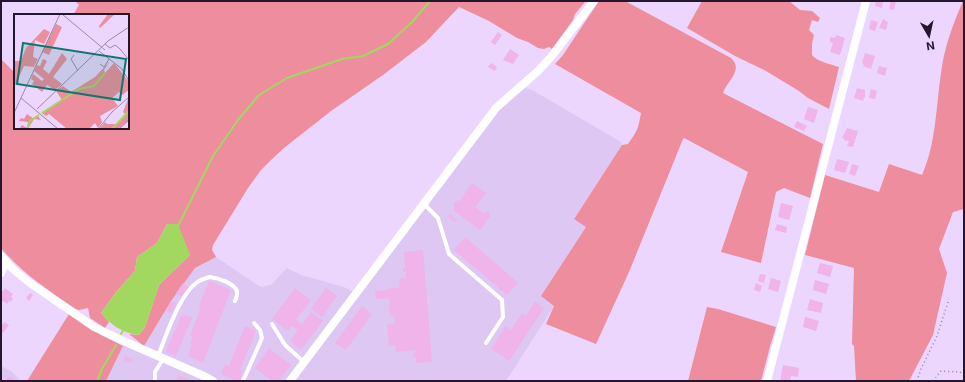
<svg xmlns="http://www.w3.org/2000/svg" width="965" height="382" font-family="Inter,sans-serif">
  <rect width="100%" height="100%" fill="#ecd6fe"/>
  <path fill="#dec7f3" d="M525 88 534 91 621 142 622 145 574 218 586 227 541 296 554 306 506 381H106L123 346H144L171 301 195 268 216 257 259 286 263 287 272 284 287 268 301 275 344 287 359 295 500 109Z
    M1 366 11 371 21 381H1Z"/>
  <path fill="#ed8d9d" d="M75 1H586L575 14 573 20 552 49 549 47 544 49 538 48 528 42 517 38 489 21 459 7 426 42 383 75 331 111 284 148 271 160 261 170 248 188 213 245 212 250 216 257 195 268 171 301 144 346 129 334 139 335 145 327 159 285 190 255 167 224 157 243 137 257 135 271 116 292 101 313 109 322 105 328 90 318 88 308 79 310 76 309C49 291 22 273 1 248V59L15 73V128H128V15H73L79 5Z
    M599 1H625L731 58C744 70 727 81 723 93L823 144 810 198 784 188 776 192 761 263 721 252 748 172 684 138 683 139 629 272 596 344 546 324 554 306 541 296 586 227 574 219 622 145 628 144C638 130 638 129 641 113L555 64 563 55Z
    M702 1H789L800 10 812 11 820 18 818 22 812 20 809 30 814 35 812 44V55C818 62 830 64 839 67L829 109 808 98 799 91 766 71 735 56 687 28Z
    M963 1 964 209 953 212 939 249 947 273 933 335 909 381H856L854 346 852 344 854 268 805 255 825 175 879 192 889 164 922 175C936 144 936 107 941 73 944 48 953 24 963 1Z
    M707 307 718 309 776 327 771 343 761 381H688Z
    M69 314 101 335 123 346 106 381H27Z"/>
  <path fill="#a2d860" d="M167 224H178L190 255 159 285 145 327 139 335C122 333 111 325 101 313L116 292 135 271 137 257 157 243Z"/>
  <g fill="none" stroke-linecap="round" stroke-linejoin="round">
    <path stroke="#a2d860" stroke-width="2" d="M178 226 213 156 238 120 259 95 287 78 342 59 363 56 388 44 412 22 430 1
      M121 334 124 329
      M97 381 102 369 116 345"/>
  </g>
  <path fill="#f0b3ea" d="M876 1H883L882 8 875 6Z
    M891 1H896L894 10 889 9Z
    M883 19 888 22 886 30 879 28Z
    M871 20 878 22 875 31 869 29Z
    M498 32 502 35 495 45 491 42Z
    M836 35 845 38 840 55 830 52 833 43 830 42V38L831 37 835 38Z
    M510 49 519 55 513 64 503 60Z
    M865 53 875 56 871 69 863 66 864 64 862 63Z
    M491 63 497 67 495 71 488 67Z
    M879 66 887 68 885 76 877 73Z
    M857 88 865 90V98L864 97 863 101 854 98Z
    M871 89 877 91 875 99 869 98Z
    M808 107 818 110 814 123 804 119Z
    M797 121 807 126 804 131 794 127Z
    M847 128 858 131 853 147 847 146 849 141 844 140V138H842Z
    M837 159 849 162 845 173 834 170Z
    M852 164 859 166 855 176 849 174Z
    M472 183 486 193 475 207 485 214V211L490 212V216L480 230 453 210 455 207 453 205 457 200 459 202Z
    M781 203 793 206 789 220 778 217Z
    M450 214 457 220 455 222 448 217Z
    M777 224 787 227 786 233 775 230Z
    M465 237 518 283 507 295 454 250Z
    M423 250 432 362 416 363V357H413V354H415V350L396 352 395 345 389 346 387 324 395 323 394 316 390 315 389 298 376 299 375 291 389 290V288H400L399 279 406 278V271L403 272V268H405L404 252Z
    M820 263 833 266 830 277 817 273Z
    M760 274 766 275 764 283 758 281Z
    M771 278 781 281 778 292 768 289Z
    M815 280 829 284 826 294 813 290Z
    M209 281 231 290 203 363 188 356 192 344H190L193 337 190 336 201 307 199 306Z
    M183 283 188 287 182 297 176 293Z
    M756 283 762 286 760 292 754 290Z
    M5 288 13 294 11 297 13 298 11 302 9 301 7 304 1 300V294Z
    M295 288 311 300 296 320 302 325 311 312 323 321 301 350 290 341 298 330 292 326 288 331 272 319Z
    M326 288 337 296 322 317 311 309Z
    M30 293 33 295 29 301 26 298Z
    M810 299 823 303 821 313 807 310Z
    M171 301 176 303 171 313 166 311Z
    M535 302 544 308 509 361 491 349 506 326 511 330 522 313 526 316Z
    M362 306 372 314 346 350 335 343Z
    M182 314 192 318 176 356 166 352Z
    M805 317 819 321 816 331 803 327Z
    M4 322 9 325 3 333 1 332V327Z
    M245 326 256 331 240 370 243 371 239 381H237L221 374 225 364 229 366Z
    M269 348 291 365 278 381H272L255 368Z
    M125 356 133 359 131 363 124 360Z
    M783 365 799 368 798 377 791 376 790 381H780Z
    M178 375 194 381H176Z
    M10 376 16 381H5Z"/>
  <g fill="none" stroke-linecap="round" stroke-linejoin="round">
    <path stroke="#9886a7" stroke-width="1.5" stroke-dasharray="1 3" stroke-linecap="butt" d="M917 381 921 369 937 336 949 299
      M933 381 941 371 960 372 964 374"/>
    <path stroke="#fff" stroke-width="4" d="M424 204 438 218 449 254 502 300 503 317 486 343
      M272 324 285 345 304 362
      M158 356C166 336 179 296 196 283 200 280 205 278 210 277 218 278 234 283 237 291 238 295 236 298 235 301
      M155 381V372L163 359
      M243 381 262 338 260 330 254 323"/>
    <path stroke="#fff" stroke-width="8" d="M1 256 14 270 30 283 94 327 128 343 206 377 213 381
      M1 273 6 262
      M290 381 496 108 538 71 551 57 594 1
      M767 381 866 1"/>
  </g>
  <g transform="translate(14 14)">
    <rect width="115" height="115" fill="#ecd6fe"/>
    <path d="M94 0H101L86 14 85 12ZM42 10 48 13 35 41 28 38ZM30 15 36 18 30 30 21 26 19 43 24 45 20 53 10 52 0 74V47H7L12 34ZM48 39 53 45 39 63 48 70 41 76 33 71 28 78 18 70 20 67 17 65 19 60 28 67 30 65 20 57 23 51 26 52 29 45 33 47 29 55 35 60ZM96 47 90 56 91 59 100 49 115 68V76L108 81 105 78 98 84 104 92 86 102 88 108 84 114 81 109 75 115H53L35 100 32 102 28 99 48 86 42 77 49 72 57 78 81 63ZM114 85 115 106 104 115H85L91 108 93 110H103L111 100 109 98ZM26 99 24 102 27 106 20 105 14 115H5L8 111 13 114 14 108 5 107 7 104 10 105 13 100 20 105Z" fill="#ed8d9d"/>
    <path fill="none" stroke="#a2d860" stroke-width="2" d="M0 49V62M28 99 65 75 80 72 91 59M13 115 16 107 25 101M98 115 115 97"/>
    <path fill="none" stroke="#9c89ab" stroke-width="1" d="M48 0 91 36M91 30 96 34 101 31 106 35 115 46M85 37 108 55 115 67M60 41 57 45 64 57M86 50 90 53 95 45M7 84 44 115M23 95 94 27 115 13M0 99 46 0M84 115 98 98 115 83M105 115 115 106"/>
    <path fill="#0f766e" fill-opacity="0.15" stroke="#0f766e" stroke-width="2" d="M9 29 112 45 106 86 3 70Z"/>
    <rect width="115" height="115" fill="none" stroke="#24162f" stroke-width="2"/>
  </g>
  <rect width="965" height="382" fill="none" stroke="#24162f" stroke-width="4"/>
  <g transform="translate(929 36) rotate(171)" stroke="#ecd6fe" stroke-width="3" paint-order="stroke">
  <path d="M0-3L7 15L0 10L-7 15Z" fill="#24162f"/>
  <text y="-6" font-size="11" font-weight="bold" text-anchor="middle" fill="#24162f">N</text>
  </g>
</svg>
